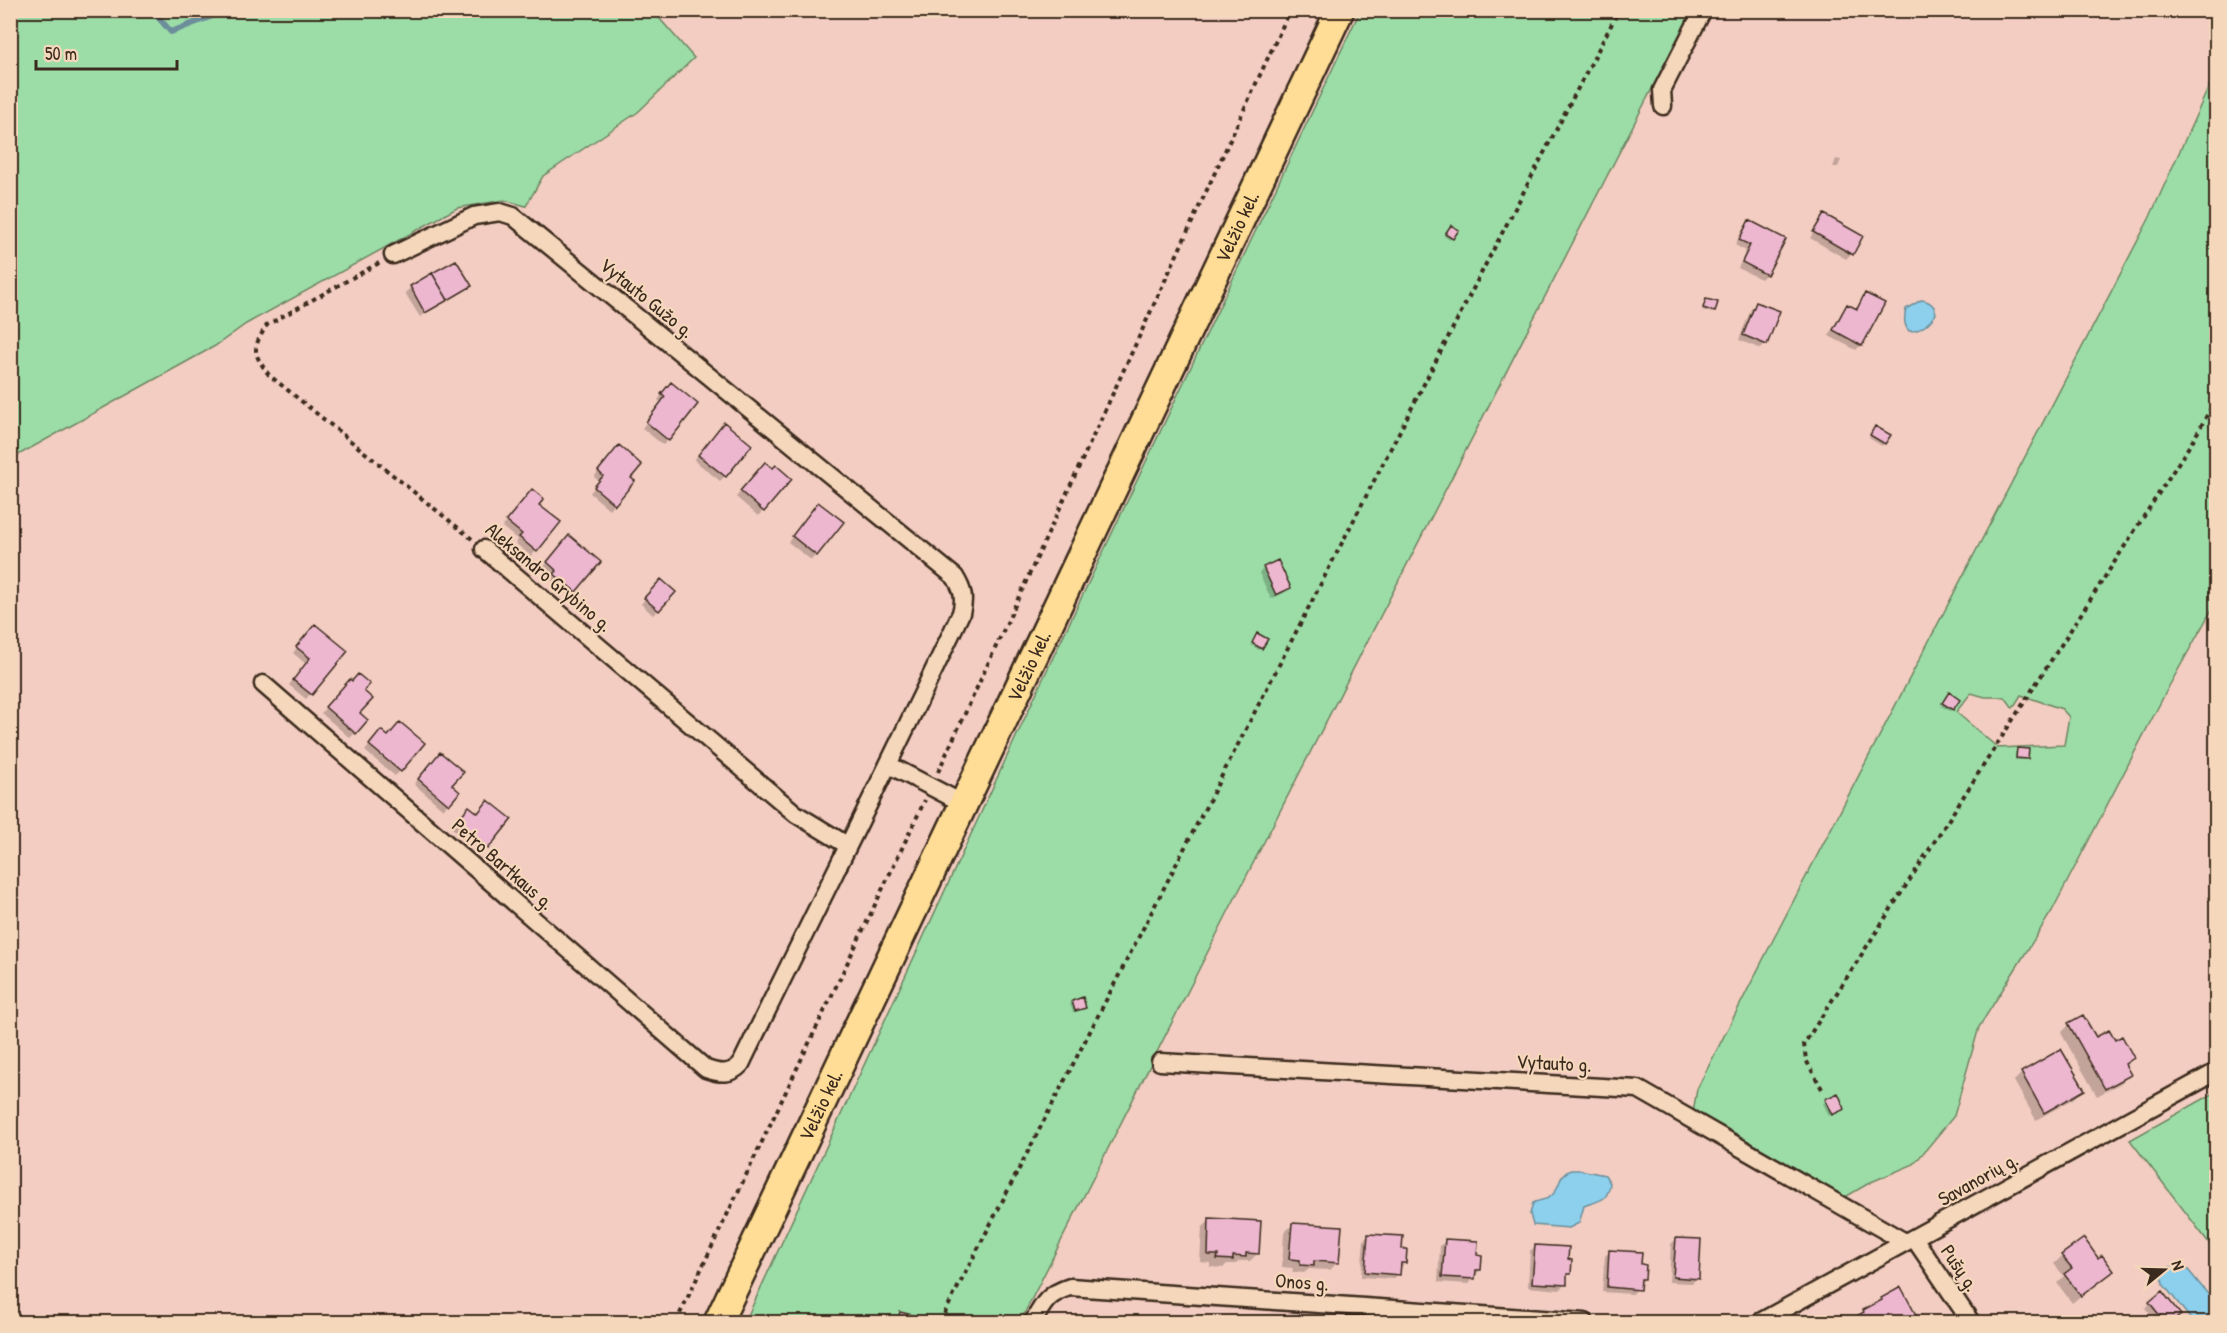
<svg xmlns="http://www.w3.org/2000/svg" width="2227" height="1333" font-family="'Patrick Hand',sans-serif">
  <rect width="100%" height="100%" fill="#f3cdc1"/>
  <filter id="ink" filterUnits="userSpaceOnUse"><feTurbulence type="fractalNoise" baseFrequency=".0167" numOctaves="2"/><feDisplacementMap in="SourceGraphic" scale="12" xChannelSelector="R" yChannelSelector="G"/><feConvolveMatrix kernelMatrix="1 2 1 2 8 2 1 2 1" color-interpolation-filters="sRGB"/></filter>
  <g filter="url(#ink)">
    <path fill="#9cdda7" stroke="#6c8462" stroke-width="1.5" fill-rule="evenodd" d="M11 10 653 11 694 58 638 112 543 176 526 206 504 200 457 208 246 324 215 346 11 459Z
      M1360 11H1692L1228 912 1020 1322H745L1048 668Z
      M2216 71V602L2168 688 2052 911 1979 1027 1954 1116 1914 1164 1871 1182 1842 1199 1693 1112 1697 1089 1772 942 2149 219ZM1971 693 1985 697H2005L2013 708 2021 695 2062 709 2069 717 2064 745 1998 748 1956 712Z
      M2216 1092V1252L2130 1140Z"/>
    <path fill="#8cd0ed" stroke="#6c8e9a" stroke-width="1.5" d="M1921 300C1930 301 1935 305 1936 314 1929 323 1921 332 1909 331 1903 325 1904 317 1906 309Z
      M1571 1170H1580L1605 1175 1610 1183C1608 1202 1599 1200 1584 1206L1579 1223 1569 1228 1533 1225 1530 1214 1533 1203C1539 1200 1547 1200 1551 1196 1561 1188 1557 1175 1571 1170Z
      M2177 1266 2185 1267 2189 1271 2216 1304V1322H2193L2163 1284 2162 1276 2170 1267Z"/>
    <path fill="#0003" d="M1836 159 1841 160 1838 167H1833Z
      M1824 216 1851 254 1846 259 1810 238Z
      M1749 222 1784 239 1766 274 1761 279 1738 268 1746 251 1735 245 1744 227Z
      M1449 228 1452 238 1450 240 1444 236Z
      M456 262 470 286 465 291 420 317 405 293 411 287Z
      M1866 295 1861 345 1856 350 1829 336 1842 311 1847 306 1855 310Z
      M1706 300 1714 311 1712 313 1702 310Z
      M1756 304 1766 344 1761 349 1739 340 1751 309Z
      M666 389 668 440 663 445 642 428 662 403 658 400Z
      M719 429 725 476 720 481 694 460Z
      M1874 430 1889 435 1882 446 1869 438Z
      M614 452 632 482 609 509 590 493 599 481 594 477Z
      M760 469 763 511 758 516 736 497Z
      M527 496 537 505 536 551 531 556 515 543 518 540 502 527Z
      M813 509 816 555 811 560 788 542Z
      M564 542 575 591 570 596 551 580 553 576 543 568Z
      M1264 568 1289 588 1284 593 1271 599 1259 573Z
      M656 586 658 610 653 615 641 604Z
      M310 631 346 651 306 699 289 685 306 664 293 653Z
      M1256 637 1261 648 1259 650 1251 645Z
      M345 686 362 691 355 733 350 738 321 713Z
      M1947 696 1952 709 1950 711 1941 706Z
      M376 737 388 738 400 771 395 776 365 751Z
      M2017 749 2027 758 2025 760H2015V752Z
      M435 759 450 785 448 804 443 809 414 784Z
      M464 813 487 848 482 853 452 828Z
      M1072 1002 1084 1007 1073 1012 1070 1004Z
      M2069 1025 2095 1040 2114 1042 2132 1058 2125 1066 2129 1075 2121 1083 2097 1096 2061 1033Z
      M2022 1073 2083 1090 2075 1098 2036 1120 2014 1081Z
      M1837 1095 1841 1111 1829 1116 1823 1103Z
      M1210 1220 1258 1253 1250 1261H1239L1236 1264H1227L1223 1268 1210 1267V1263L1200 1262 1202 1228Z
      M1292 1225 1338 1262 1330 1270 1309 1269 1304 1273 1292 1272 1293 1268 1282 1267 1284 1233Z
      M1369 1235 1401 1250 1404 1263 1394 1279 1361 1277 1364 1240Z
      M1676 1239 1697 1278 1692 1283 1669 1282 1671 1244Z
      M1445 1241 1475 1257 1480 1270 1469 1284 1438 1282 1440 1246Z
      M1535 1246 1567 1261 1569 1274 1565 1278V1284L1560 1290 1528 1287 1530 1251Z
      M1610 1251 1640 1266 1644 1279 1633 1294 1602 1292 1605 1256Z
      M2062 1256 2098 1260 2112 1271 2072 1303 2057 1283 2064 1276 2054 1264Z
      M1900 1289 1915 1317 1910 1322H1850L1882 1299Z
      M2150 1303 2174 1320 2170 1322H2157L2145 1308Z"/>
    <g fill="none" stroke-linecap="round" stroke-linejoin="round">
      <path stroke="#6c8e9a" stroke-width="6" d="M152 10 171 32 228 10"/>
    </g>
    <path fill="#edb7d0" stroke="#3b2a1e" stroke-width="1.5" d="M1824 214 1863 236 1853 255 1813 232Z
      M1749 220 1786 239 1767 275 1742 262 1750 245 1739 240Z
      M1451 225 1459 230 1453 239 1445 234Z
      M456 260 472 286 448 300 432 273Z
      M432 273 448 300 425 313 410 286Z
      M1865 293 1885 303 1862 346 1833 330 1847 304 1857 309Z
      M1706 299 1718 302 1715 312 1703 308Z
      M1756 302 1780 311 1767 345 1743 335Z
      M671 382 698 404 669 441 646 422 665 397 661 394Z
      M724 422 752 445 726 477 698 455Z
      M1875 426 1891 435 1885 444 1870 435Z
      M619 445 642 465 631 478 635 481 615 505 594 487 603 476 598 471Z
      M765 462 773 468 776 465 792 479 764 512 740 491Z
      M532 489 544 499 539 505 561 522 537 552 519 537 522 534 506 521Z
      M818 502 844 522 817 556 792 536Z
      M569 535 601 562 576 592 554 574 557 571 547 562Z
      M1278 560 1291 588 1276 595 1263 567Z
      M661 579 676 592 659 611 644 598Z
      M315 624 348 651 312 695 293 680 310 658 296 647Z
      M1257 633 1268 639 1262 649 1252 643Z
      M358 674 370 684 364 691 373 699 360 713 368 720 356 734 325 707 350 679 352 681Z
      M1949 692 1960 700 1953 710 1942 703Z
      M400 722 425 743 401 772 369 745 381 730 388 736Z
      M2017 748 2029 749 2028 759 2016 758Z
      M440 752 464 772 452 785 460 792 449 805 418 779Z
      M488 800 512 819 488 849 456 822 469 806 478 813Z
      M1083 997 1086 1008 1075 1011 1072 1001Z
      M2083 1015 2096 1037 2109 1030 2115 1040 2122 1036 2134 1058 2125 1064 2131 1075 2105 1089 2068 1023Z
      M2061 1049 2085 1090 2044 1113 2021 1072Z
      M1838 1093 1845 1109 1832 1115 1825 1099Z
      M1209 1218 1261 1221 1259 1254 1246 1253V1257L1233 1256V1260L1217 1259 1218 1255H1208Z
      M1292 1223 1342 1226 1339 1263 1314 1261V1266L1300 1265V1260L1289 1259Z
      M1368 1234 1403 1236 1402 1249H1407L1406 1263H1401L1400 1275 1365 1272Z
      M1676 1238 1701 1239 1699 1279 1673 1277Z
      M2084 1238 2098 1258 2102 1255 2114 1271 2081 1296 2064 1274 2072 1268 2061 1255Z
      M1445 1239 1478 1241 1477 1255 1482 1256 1481 1270H1476L1475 1279 1442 1277Z
      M1535 1245 1569 1247 1568 1259 1572 1260 1571 1274H1567V1285L1532 1283Z
      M1609 1250 1642 1252 1641 1264 1646 1265 1645 1279H1641L1640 1290 1607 1287Z
      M1901 1287 1917 1317 1907 1322H1846L1864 1312 1863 1310 1882 1300 1881 1298Z
      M2162 1291 2181 1315 2171 1322H2165L2149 1302Z
      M900 1312 913 1315 911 1322H897Z"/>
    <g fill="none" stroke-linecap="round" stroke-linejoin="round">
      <defs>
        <path id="street" d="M1663 106 1662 90 1703 10
          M484 549 796 814 847 845
          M263 684 706 1069C720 1074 731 1075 741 1064 814 913 890 764 961 613 965 598 963 590 955 577L513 216 500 212 474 216 393 255
          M889 765 964 804
          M1160 1062 1638 1089 1905 1242
          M1914 1238 1971 1322
          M1033 1322C1044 1302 1048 1294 1070 1287L1585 1322
          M1760 1322 2216 1072"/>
        <g id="primary">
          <path id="s1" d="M718 1322 1340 10"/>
        </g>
      </defs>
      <use href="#street" stroke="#3b2a1e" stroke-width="21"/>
      <use href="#primary" stroke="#3b2a1e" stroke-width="32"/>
      <path stroke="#3b2a1e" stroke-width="4" stroke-dasharray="4.5 4.5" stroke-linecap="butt" d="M379 263 267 325C252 349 252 352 269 375L472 539
        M938 772 1290 10
        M1822 1089 1806 1060 1804 1044 2195 437 2216 399
        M676 1322 925 800
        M940 1322 1489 258 1619 10"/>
      <use href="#street" stroke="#f5d7bb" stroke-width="16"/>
      <use href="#primary" stroke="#ffdd96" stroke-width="27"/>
    </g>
  </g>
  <g text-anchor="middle" stroke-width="4.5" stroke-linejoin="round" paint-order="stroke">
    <g font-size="20" fill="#3b2a1e" stroke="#f5d7bb">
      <text dy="7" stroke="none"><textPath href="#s1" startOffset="1212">Velžio kel.</textPath></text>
      <text transform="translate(647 298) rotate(39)" y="7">Vytauto Gužo g.</text>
      <text transform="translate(549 577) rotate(40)" y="7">Aleksandro Grybino g.</text>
      <text dy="7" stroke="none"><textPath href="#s1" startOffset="726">Velžio kel.</textPath></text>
      <text transform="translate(503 864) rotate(41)" y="7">Petro Bartkaus g.</text>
      <text transform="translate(1554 1063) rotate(3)" y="7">Vytauto g.</text>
      <text dy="7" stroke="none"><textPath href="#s1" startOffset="240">Velžio kel.</textPath></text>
      <text transform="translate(1978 1179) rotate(-29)" y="7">Savanorių g.</text>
      <text transform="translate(1960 1268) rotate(56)" y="7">Pušų g.</text>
      <text transform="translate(1302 1282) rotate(4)" y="7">Onos g.</text>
    </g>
  </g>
  <rect width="2227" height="1333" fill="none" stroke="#f5d7bb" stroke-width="36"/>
  <rect x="18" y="18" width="2191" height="1297" fill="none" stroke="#3b2a1e" stroke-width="2" filter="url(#ink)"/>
  <g transform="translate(2164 1270) rotate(71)" stroke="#f5d7bb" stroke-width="4.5" paint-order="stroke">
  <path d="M0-4.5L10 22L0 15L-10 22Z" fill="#3b2a1e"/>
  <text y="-9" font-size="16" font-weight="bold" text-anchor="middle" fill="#3b2a1e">N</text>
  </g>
  <path d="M36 60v9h141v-9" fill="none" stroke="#3b2a1e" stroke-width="3"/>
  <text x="45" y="60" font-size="18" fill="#3b2a1e" stroke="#f5d7bb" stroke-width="4.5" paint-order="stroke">50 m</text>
</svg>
